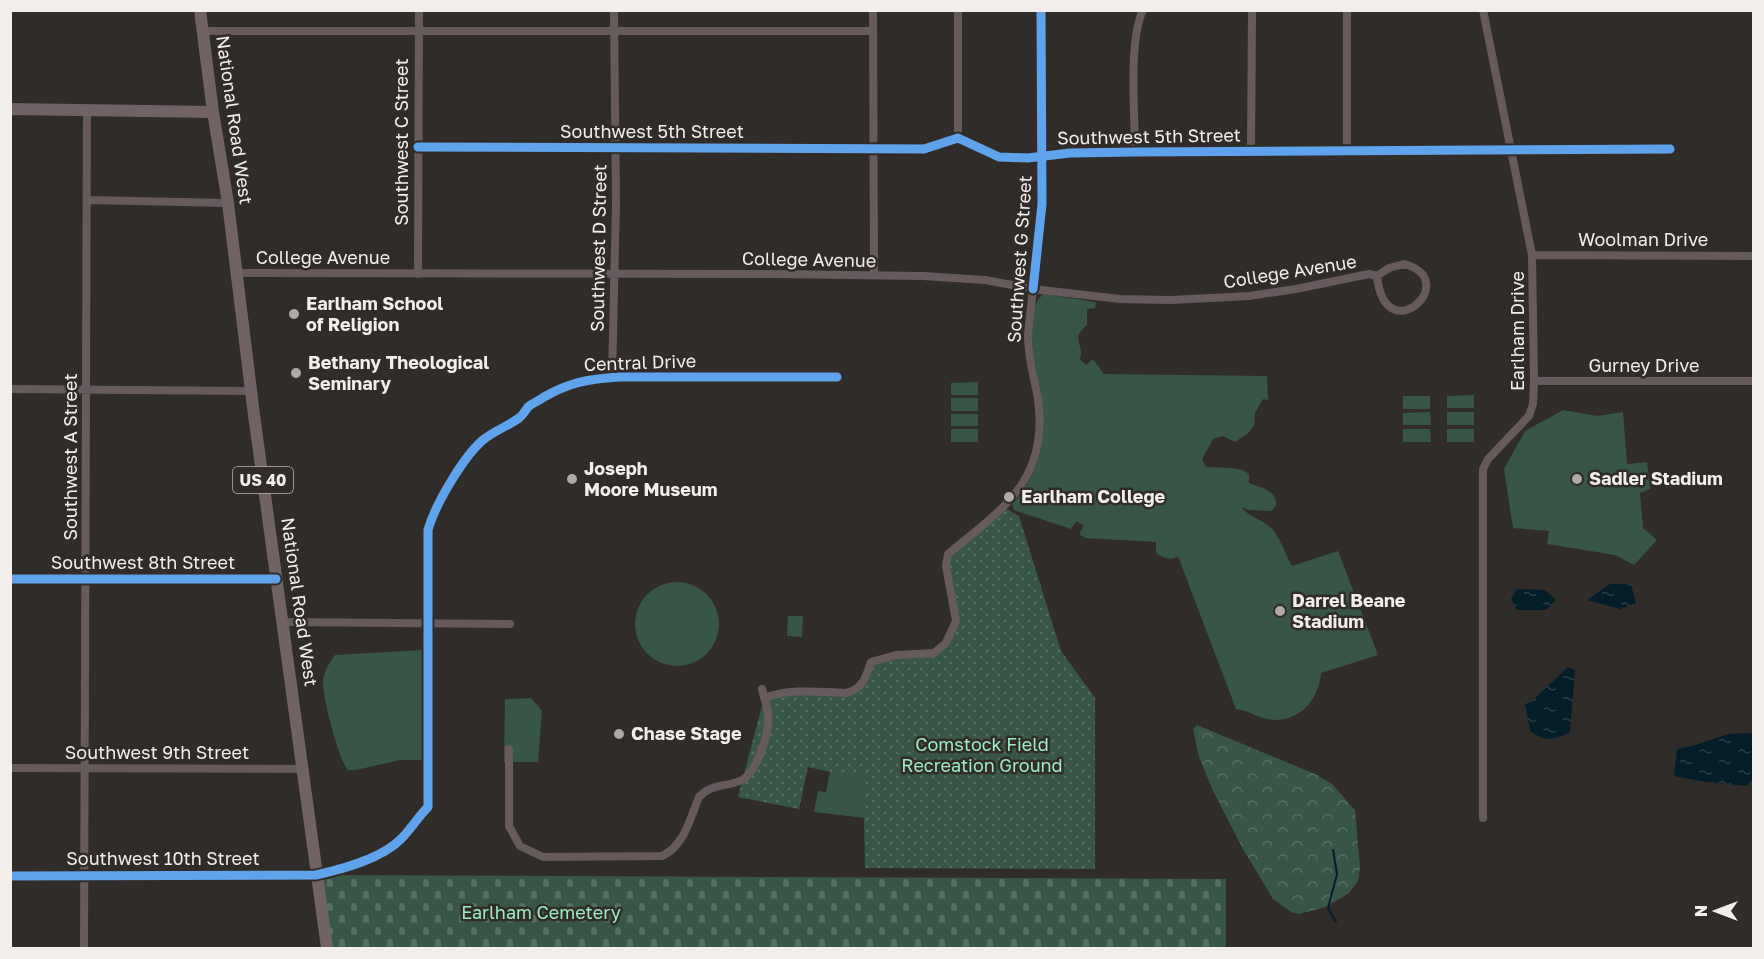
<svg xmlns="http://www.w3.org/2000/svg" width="1764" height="959" font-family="'Golos Text',sans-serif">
  <defs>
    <pattern id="forest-crowns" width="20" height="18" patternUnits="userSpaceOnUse" patternTransform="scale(1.5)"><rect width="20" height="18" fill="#385647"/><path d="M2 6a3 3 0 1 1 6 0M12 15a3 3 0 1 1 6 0" fill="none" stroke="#556f62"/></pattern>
    <pattern id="cemetery-stones" width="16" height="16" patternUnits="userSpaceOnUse" patternTransform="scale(1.5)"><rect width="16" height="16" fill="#385647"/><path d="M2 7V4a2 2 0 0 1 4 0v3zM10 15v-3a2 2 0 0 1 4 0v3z" fill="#556f62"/></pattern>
    <pattern id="park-dots" width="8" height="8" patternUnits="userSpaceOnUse" patternTransform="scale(1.5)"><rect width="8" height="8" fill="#385647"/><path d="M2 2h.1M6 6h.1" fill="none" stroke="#556f62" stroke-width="1.8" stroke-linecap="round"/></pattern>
    <pattern id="water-ripples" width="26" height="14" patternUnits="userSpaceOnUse" patternTransform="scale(1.5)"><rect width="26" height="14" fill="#041e29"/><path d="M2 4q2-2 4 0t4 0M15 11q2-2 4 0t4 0" fill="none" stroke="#293f48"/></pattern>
  </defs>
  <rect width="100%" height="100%" fill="#2f2c2a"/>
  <path fill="#385647" d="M1044 294 1096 302 1095 308 1087 309V325C1069 340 1085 343 1080 359L1086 365 1093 359 1104 374 1267 376 1268 400 1263 399 1255 413 1254 426 1247 434 1235 442 1223 436 1213 439 1202 459 1206 467 1231 468 1243 470 1249 474V483C1262 488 1277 490 1276 506L1271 511 1248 510 1242 507C1247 517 1265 520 1273 530 1281 540 1286 555 1292 566L1338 551 1378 655 1321 673C1319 701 1297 725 1267 719 1256 717 1248 710 1236 709L1178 556C1170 561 1163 558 1156 553V542L1085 538 1079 534 1084 526 1076 521 1071 529 1014 510 1012 504C1028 487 1037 469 1041 447 1044 433 1043 415 1042 400 1039 376 1019 310 1044 294Z
    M978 382V395H951V383Z
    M1474 395V408H1447V396Z
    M1403 396H1430V409H1403Z
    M951 398H978V411H951Z
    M1563 410 1597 416 1623 412 1627 464 1647 462 1650 489 1640 493 1643 528 1657 540 1634 565 1615 555 1547 544 1549 531 1513 528 1504 469 1525 431Z
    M1430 412 1431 425H1403V413Z
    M1447 412H1474V425H1447Z
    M951 414H978V426H951Z
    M951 429H978V442H951Z
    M1403 429H1430L1431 442H1403Z
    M1447 429H1474V442H1447Z
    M635 624a42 42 0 1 1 84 0a42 42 0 1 1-84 0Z
    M788 616H803L802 637 787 636Z
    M422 650 424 760H400L356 770H348C338 759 322 695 323 680 325 670 329 663 335 655Z
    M531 698 542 711 538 762H504L505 699Z
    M830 772H864L865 818 814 812 818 791 826 792Z"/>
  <path fill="url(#forest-crowns)" d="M1197 725 1315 774 1332 784 1355 810 1360 868 1358 881 1349 893 1326 907 1299 914 1291 912 1273 899 1243 849 1213 791 1199 757 1193 729Z"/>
  <path fill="url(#cemetery-stones)" d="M316 875 1226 879V948H327Z"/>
  <path fill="url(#park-dots)" d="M1003 507 1019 516 1061 651 1095 698V869L865 868 863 772H830L808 767 799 809 738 797 764 698 774 694 854 691 871 662 934 653 946 643 956 621 948 554Z"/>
  <path fill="url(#water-ripples)" d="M1610 584H1631L1636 604 1620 609 1587 600Z
    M1517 589 1545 590 1556 600 1546 610H1517L1511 599Z
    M1568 667 1575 670 1570 732C1555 740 1544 742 1530 731L1525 704 1531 702Z
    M1753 733V779L1747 786 1700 781 1674 776 1677 749 1692 746 1728 734Z"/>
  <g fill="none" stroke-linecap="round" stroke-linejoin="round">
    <path stroke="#041e29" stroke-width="2" d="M1333 850 1337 874 1328 908 1336 922"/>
    <path stroke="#675a5d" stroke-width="8" d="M873 10 874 275
      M1347 10V152
      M1483 10 1532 255 1534 381 1533 404 1529 416 1488 459 1483 469V818
      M204 31H873
      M958 138V10
      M418 147 924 149 958 138 999 157 1028 158 1070 153 1135 152 1670 149
      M1135 152C1135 116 1128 41 1143 10
      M1251 152 1252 10
      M87 200 228 203
      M1532 255 1754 256
      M1404 264C1464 280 1385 353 1377 276L1389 268Z
      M236 273 775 274 923 276 985 280 1033 289 1120 299 1170 300 1249 296 1296 289 1369 274 1377 276
      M418 274 419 10
      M612 378 616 203 614 10
      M1534 381H1754
      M10 389 251 391
      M10 579H276
      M284 622 510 624
      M764 698C789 688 820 692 846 693 863 689 866 677 871 662L896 655 934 653 946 643 956 621 946 566 948 554C1003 508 1049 481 1038 399 1034 377 1028 357 1028 335L1042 204 1041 10
      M509 749V826L520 846 543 857 662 856C684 846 690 819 699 797 713 782 726 788 742 780 757 772 770 732 768 716 768 707 764 697 762 689
      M10 768 303 769
      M10 876 316 875C343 869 381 859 401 839 411 829 418 817 428 807V530C435 505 463 457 483 440 494 431 508 426 519 418 523 415 525 411 528 407 532 403 539 401 544 397 570 382 589 379 619 377H837
      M84 948 87 109"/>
    <path stroke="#716266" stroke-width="12" d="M200 10 213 112 228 203 254 415 327 948
      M10 109 213 112"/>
    <defs>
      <path id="cycleway" d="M418 147 924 149 958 138 999 157 1028 158 1070 153 1135 152 1670 149
        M1033 289 1042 204 1041 10
        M10 579H276
        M10 876 316 875C343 869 381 859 401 839 411 829 418 817 428 807V530C435 505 463 457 483 440 494 431 508 426 519 418 523 415 525 411 528 407 532 403 539 401 544 397 570 382 589 379 619 377H837"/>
    </defs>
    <use href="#cycleway" stroke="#312c28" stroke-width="13"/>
    <use href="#cycleway" stroke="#60a3ed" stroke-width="9"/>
  </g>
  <g fill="#adaaa7" stroke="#312c28" stroke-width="2">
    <circle cx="294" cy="314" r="6"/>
    <circle cx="296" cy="373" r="6"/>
    <circle cx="572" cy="479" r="6"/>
    <circle cx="1577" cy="479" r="6"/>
    <circle cx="1009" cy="497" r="6"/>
    <circle cx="1280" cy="611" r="6"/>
    <circle cx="619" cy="734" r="6"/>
  </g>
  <g text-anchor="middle" stroke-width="5" stroke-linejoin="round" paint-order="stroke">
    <rect fill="#312c28" stroke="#b7b4b0" stroke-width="1.5" x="233" y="467" width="60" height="26" rx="4.5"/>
    <g font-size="16" font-weight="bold" fill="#f1eeeb">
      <text x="263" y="486">US 40</text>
    </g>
    <g font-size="18" fill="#f1eeeb" stroke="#312c28">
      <text transform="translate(234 120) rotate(82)" y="6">National Road West</text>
      <text x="652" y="138">Southwest 5th Street</text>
      <text transform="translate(1149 137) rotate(-1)" y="6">Southwest 5th Street</text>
      <text transform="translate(402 142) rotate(-90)" y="6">Southwest C Street</text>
      <text x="1643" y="246">Woolman Drive</text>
      <text transform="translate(599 248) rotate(-89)" y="6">Southwest D Street</text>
      <text x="323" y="264">College Avenue</text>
      <text transform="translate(1020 259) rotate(-86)" y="6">Southwest G Street</text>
      <text transform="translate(809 260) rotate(1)" y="6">College Avenue</text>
      <text transform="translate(1290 272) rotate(-9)" y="6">College Avenue</text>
      <text transform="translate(1518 331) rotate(-90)" y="6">Earlham Drive</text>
      <text transform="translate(640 363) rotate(-2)" y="6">Central Drive</text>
      <text x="1644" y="372">Gurney Drive</text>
      <text transform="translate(71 457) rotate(-90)" y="6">Southwest A Street</text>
      <text x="143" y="569">Southwest 8th Street</text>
      <text transform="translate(299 602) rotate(82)" y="6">National Road West</text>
      <text x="157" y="759">Southwest 9th Street</text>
      <text x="163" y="865">Southwest 10th Street</text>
    </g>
    <g font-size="18" font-weight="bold" fill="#f1eeeb" stroke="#312c28" text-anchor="start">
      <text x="306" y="310">Earlham School<tspan x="306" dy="21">of Religion</tspan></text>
      <text x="308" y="369">Bethany Theological<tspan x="308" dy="21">Seminary</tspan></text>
      <text x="584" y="475">Joseph<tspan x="584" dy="21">Moore Museum</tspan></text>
      <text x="1589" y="485">Sadler Stadium</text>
      <text x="1021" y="503">Earlham College</text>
      <text x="1292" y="607">Darrel Beane<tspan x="1292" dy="21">Stadium</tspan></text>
      <text x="631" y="740">Chase Stage</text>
    </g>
    <g font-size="18" fill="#99edc3" stroke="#312c28">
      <text x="982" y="751">Comstock Field<tspan x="982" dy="21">Recreation Ground</tspan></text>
      <text x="541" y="919">Earlham Cemetery</text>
    </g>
  </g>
  <rect width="1764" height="959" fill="none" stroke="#f1eeeb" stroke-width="24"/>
  <g transform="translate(1716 911) rotate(270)" stroke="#312c28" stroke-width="4.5" paint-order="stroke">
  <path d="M0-4.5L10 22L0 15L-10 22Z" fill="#f1eeeb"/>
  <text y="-9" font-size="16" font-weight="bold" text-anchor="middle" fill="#f1eeeb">N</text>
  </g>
</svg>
